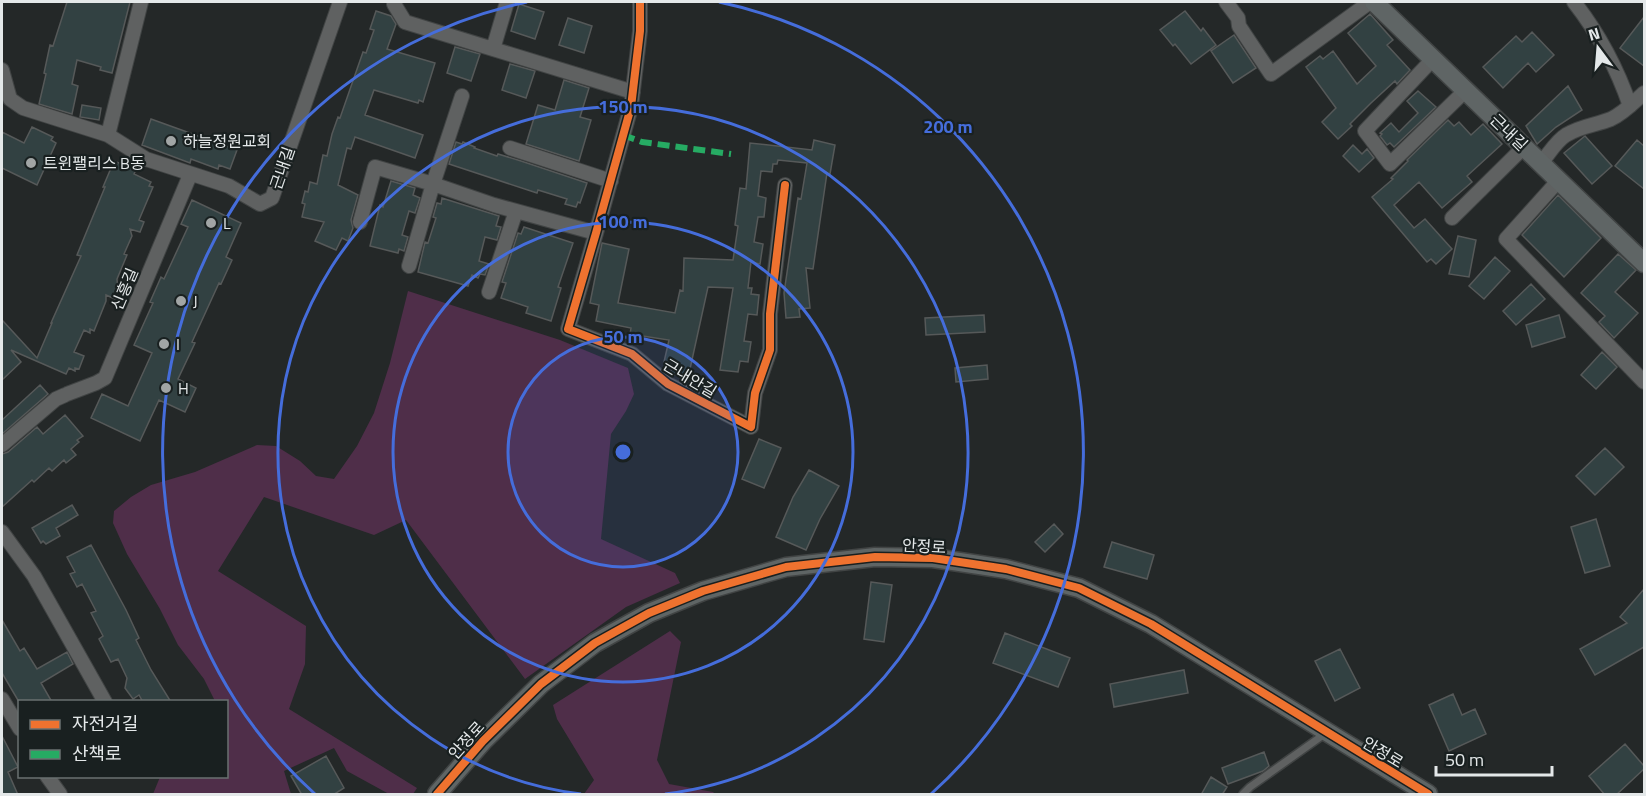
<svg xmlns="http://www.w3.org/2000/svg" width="1646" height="796" font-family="'Titillium Web','Noto Sans KR',sans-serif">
  <rect width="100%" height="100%" fill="#242828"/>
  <path fill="#4f2e49" d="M408 291 560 340 628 368 634 394 626 411 611 434 601 539 675 573 680 583 626 607 525 679 406 520 374 535 264 497 218 571 306 626 305 664 289 709 417 788 413 794H389L347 771 334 748 284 771 291 794H153L160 777 226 776V702L215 701 204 679 178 645 160 609 127 554 113 523 114 511 131 497 151 485 195 472 257 445 276 446 300 461 316 476 334 479 357 446 374 413 390 363Z
    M670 631 681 642 657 760 669 784 713 792 715 794H584L594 780 557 719 553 705Z"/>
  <path fill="#324142" stroke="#565959" stroke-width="1.5" d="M67 2H130L112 73 100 70 101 67 77 60 72 84 78 86 72 114 39 104 46 74 44 73 50 45 53 46Z
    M519 4 544 12 535 39 511 31Z
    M376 11 391 16 396 24 387 49 435 63 423 102 419 100 418 103 374 90 365 115 423 135 415 158 355 137 351 149 347 148 338 185 358 195 351 220 353 228 348 241 342 238 336 250 315 241 324 222 302 217 305 204 302 203 305 191 308 192 310 182 317 184 323 155 327 156 332 134 338 117 340 118 363 52 366 53 374 30 370 29Z
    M1185 11 1201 31 1203 28 1216 45 1191 64 1175 44 1173 46 1160 30Z
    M1370 14 1393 40 1387 45 1410 70 1397 84 1395 81 1371 103 1350 124 1352 126 1338 139 1322 122 1336 108 1306 67 1320 56 1323 59 1333 51 1357 84 1376 66 1348 33Z
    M1644 17V66L1620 48Z
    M568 18 592 26 584 53 559 45Z
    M1532 32 1554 55 1536 72 1528 63 1503 88 1483 67 1516 36 1522 42Z
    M1234 35 1256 68 1233 83 1211 51Z
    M455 47 480 54 471 81 447 73Z
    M510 64 535 71 526 98 502 90Z
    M564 80 589 88 580 117 591 120 579 161 526 144 538 105 555 110Z
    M1568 86 1582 110 1556 127 1537 144 1526 126Z
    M1418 91 1436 107 1394 147 1390 143 1387 145 1380 136 1382 134 1380 133 1391 123 1399 132 1418 113 1407 101Z
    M82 105 101 108 99 120 80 117Z
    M151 119 237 150 230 169 219 165 218 169 191 159 190 163 142 145Z
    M1448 120 1454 126 1459 122 1471 135 1483 124 1502 144 1467 176 1472 182 1442 208 1419 182 1394 205 1414 228 1425 219 1452 249 1436 264 1431 259 1427 262 1372 197 1393 179 1391 178 1408 161 1407 160Z
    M32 127 53 137 51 140 56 143 37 185 2 168V132L24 143Z
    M1585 136 1612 166 1592 184 1564 153Z
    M814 140 835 145 830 174 827 173 813 269 806 268 810 308 799 309 800 317 786 318 784 293 798 198 801 199 807 163 778 160 777 164H773L772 172 761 171 758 196 766 198 764 217H758L754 242 763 244 760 264 751 262 748 288H752L751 294 759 295 757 315 748 314 744 341 751 342 748 362 740 361 738 372 720 370 733 288 708 287 688 378 670 374 673 364 664 362 669 340 630 334 631 328 596 321 599 305 590 303 602 243 629 249 618 303 675 313 680 290 683 291 684 258 733 260 738 226 735 225 740 188 746 189 750 143 812 150Z
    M1637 140 1644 146V189L1615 166Z
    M456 142 462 144 463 142 475 147 474 148 497 156 498 154 521 161 587 183 580 203 578 202 576 207 565 204 567 199 538 190 537 193 449 164Z
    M1353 145 1362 154 1367 149 1374 158 1359 172 1343 156Z
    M114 161 136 170 134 174 151 182 149 186 153 187 139 220 144 222 140 232 130 229 132 236 124 254 127 255 117 279 118 292 115 299 106 295V301L94 331 90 329V333L84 330 74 352 84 356 79 369 75 368V371L69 368 66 374 11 350 21 362 2 380V320L37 358 52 323H51L81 256 77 255 105 187H103Z
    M391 181 415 188 413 195 420 198 415 213 409 211 402 235 408 237 404 251 399 249 398 253 370 246 380 205 383 207Z
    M1558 195 1601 238 1564 277 1522 235Z
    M442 198 499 216 496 226 501 227 497 240 485 237 479 261 489 264 485 275 480 274 478 278 472 275 468 286 418 272 425 242 428 243 436 218 433 217 437 203 441 204Z
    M192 200 241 223 226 257 232 260 221 284 219 283 192 342 195 343 178 379 196 388 185 412 159 400 140 441 91 418 102 394 128 406 152 353 134 345 153 303 150 302 161 277 164 279 188 227 181 224Z
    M524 227 573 243 558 287 561 288 551 321 526 313 528 307 501 298 506 283 502 282 518 233 521 234Z
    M1458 236 1476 240 1469 277 1449 274Z
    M1618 254 1636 270 1615 292 1638 313 1614 338 1599 322 1605 316 1581 293Z
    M1495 257 1510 271 1484 299 1469 286Z
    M1531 284 1545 299 1516 325 1503 311Z
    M984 315 985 332 926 335 925 318Z
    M1559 315 1565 337 1532 347 1526 325Z
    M1602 352 1617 367 1596 389 1581 375Z
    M987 365 988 379 956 382 955 368Z
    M40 385 48 394 2 434V420Z
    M65 415 83 436 77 440 79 442 71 449 76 455 66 463 64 460 52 471 49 468 34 482 32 480 2 507V454L8 452 37 427 43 434Z
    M759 439 781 448 764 488 742 479Z
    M1605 448 1624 467 1595 495 1576 476Z
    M809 470 839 486 820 519 806 550 776 537 793 497Z
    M72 505 78 515 56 528 60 536 46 544 43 541 41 543 32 528Z
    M1596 519 1610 566 1585 573 1571 527Z
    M1054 524 1063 534 1045 552 1035 542Z
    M1112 542 1154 555 1147 579 1104 567Z
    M91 545 126 610 139 638 136 640 151 670 171 702H143L139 695 133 699 125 688 127 678 118 659 111 662 99 639 103 636 91 613 96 611 82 584 77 587 70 574 75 572 67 557Z
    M871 582 892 585 884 642 864 639Z
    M1644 589V647L1595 675 1580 649 1627 623 1620 617Z
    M2 620 20 651 24 648 37 669 67 652 73 664 41 683 52 702H19L2 673Z
    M1005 633 1070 658 1058 687 993 663Z
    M1340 649 1360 688 1335 701 1315 661Z
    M1184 670 1188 693 1114 707 1110 684Z
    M1453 694 1462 715 1475 709 1486 734 1449 751 1429 705Z
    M2 736 18 767 8 772 18 795H2Z
    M1625 744 1644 766V769L1616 795H1605L1589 776Z
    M1264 752 1269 766 1263 771 1228 784 1222 768Z
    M326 756 344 788 333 795H302L291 776Z
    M1211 777 1227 787 1222 795H1201Z"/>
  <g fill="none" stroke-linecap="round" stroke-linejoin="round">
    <defs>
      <path id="lane" d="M1243 794 1250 787 1326 733"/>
      <path id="street" d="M395 2 394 4 405 22 633 92
        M640 2V31L631 107 596 233 568 329 632 354 668 384 751 427 755 393 770 350V314L785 185
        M1226 2 1238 18 1239 26 1271 74 1370 2
        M1574 2C1599 34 1617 68 1630 106
        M493 49 507 2
        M1433 59 1365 131 1390 164 1466 90
        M2 70 10 99 23 108 108 135 146 159 229 186 260 204 272 198 340 2
        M108 135 141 2
        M510 148 611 181
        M1541 163C1549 154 1556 141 1566 135 1580 126 1596 125 1611 119 1624 113 1634 102 1644 93
        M1559 180 1506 239 1644 382
        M1452 218 1524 147
        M360 222 375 167 433 184 494 205 596 233
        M409 266 433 184 462 96
        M489 292 516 211
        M67 394 96 383 105 378 190 175
        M2 445 56 399 65 395
        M2 532 34 576 105 702
        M2 699 20 729
        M47 776 60 794"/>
      <path id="secondary" d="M1374 2 1644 263
        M437 794 483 741 541 684 595 643 649 613 703 591 786 567 875 557 933 558 1006 569 1079 588 1151 624 1428 794"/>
    </defs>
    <use href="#lane" stroke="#414444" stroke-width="10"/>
    <use href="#street" stroke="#414444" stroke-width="16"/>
    <use href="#secondary" stroke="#414444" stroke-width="21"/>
    <use href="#lane" stroke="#5f6161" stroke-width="7"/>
    <use href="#street" stroke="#5f6161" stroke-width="14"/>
    <use href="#secondary" stroke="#5f6565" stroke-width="18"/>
    <path stroke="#26ab63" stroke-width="6" stroke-dasharray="12 6" stroke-linecap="butt" d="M623 135 642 142 731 154"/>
    <defs>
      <path id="cycleway" d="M640 2V31L631 107 596 233 568 329 632 354 668 384 751 427 755 393 770 350V314L785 185
        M437 794 483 741 541 684 595 643 649 613 703 591 786 567 875 557 933 558 1006 569 1079 588 1151 624 1428 794"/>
    </defs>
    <use href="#cycleway" stroke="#192020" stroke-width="11"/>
    <use href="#cycleway" stroke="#ef722f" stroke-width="8"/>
  </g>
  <circle cx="623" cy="452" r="115" fill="#456ddb" fill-opacity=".12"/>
  <g fill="none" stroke="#456ddb" stroke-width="3">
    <circle cx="623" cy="452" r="115"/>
    <circle cx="623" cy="452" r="230"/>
    <path d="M581 794A345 345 0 1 1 665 794"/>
    <path d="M315 794A460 460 0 0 1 527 2M719 2A460 460 0 0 1 931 794"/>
  </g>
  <g fill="#a1a5a5" stroke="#192020" stroke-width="2">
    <circle cx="171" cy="141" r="6"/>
    <circle cx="31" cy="163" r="6"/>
    <circle cx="211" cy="223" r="6"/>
    <circle cx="181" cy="301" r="6"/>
    <circle cx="164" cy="344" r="6"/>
    <circle cx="166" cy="388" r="6"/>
  </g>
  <g text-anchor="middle" stroke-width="4.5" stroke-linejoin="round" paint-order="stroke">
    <g font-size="16" fill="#e4e8e9" stroke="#192020">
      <text transform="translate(1509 132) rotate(44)" y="6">근내길</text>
      <text transform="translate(282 168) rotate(-71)" y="6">근내길</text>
      <text transform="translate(124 289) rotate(-67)" y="6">신흥길</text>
      <text transform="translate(690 378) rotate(31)" y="6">근내안길</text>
      <text transform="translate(924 546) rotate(3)" y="6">안정로</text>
      <text transform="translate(466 740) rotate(-48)" y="6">안정로</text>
      <text transform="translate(1383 752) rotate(31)" y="6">안정로</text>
    </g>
    <g font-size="16" fill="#e4e8e9" stroke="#192020" text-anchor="start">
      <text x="183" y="147">하늘정원교회</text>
      <text x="43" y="169">트윈팰리스 B동</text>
      <text x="223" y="229">L</text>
      <text x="193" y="307">J</text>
      <text x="176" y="350">I</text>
      <text x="178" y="394">H</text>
    </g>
  </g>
  <circle cx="623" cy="452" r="9" fill="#456ddb" stroke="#192020" stroke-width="3"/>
  <g font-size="18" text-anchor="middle" font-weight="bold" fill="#456ddb" stroke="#192020" stroke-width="4.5" stroke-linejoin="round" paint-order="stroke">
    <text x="623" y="113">150 m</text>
    <text x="948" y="133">200 m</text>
    <text x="623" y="228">100 m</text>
    <text x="623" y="343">50 m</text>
  </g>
  <rect width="1646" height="796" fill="none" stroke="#e4e8e9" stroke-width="6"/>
  <rect x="18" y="700" width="210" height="78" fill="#192020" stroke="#6a7070" stroke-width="1.5"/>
  <rect x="30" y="720" width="30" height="9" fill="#ef722f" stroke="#6a7070" stroke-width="1.5"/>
  <text x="72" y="730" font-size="18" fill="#e4e8e9">자전거길</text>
  <rect x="30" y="750" width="30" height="9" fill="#26ab63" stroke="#6a7070" stroke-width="1.5"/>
  <text x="72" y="760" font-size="18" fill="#e4e8e9">산책로</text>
  <g transform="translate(1598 48) rotate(344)" stroke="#192020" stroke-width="4.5" paint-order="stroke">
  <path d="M0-4.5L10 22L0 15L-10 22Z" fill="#e4e8e9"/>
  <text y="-9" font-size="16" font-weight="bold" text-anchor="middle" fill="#e4e8e9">N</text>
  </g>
  <path d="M1436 766v9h116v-9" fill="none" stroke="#e4e8e9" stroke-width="3"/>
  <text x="1445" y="766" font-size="18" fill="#e4e8e9" stroke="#192020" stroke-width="4.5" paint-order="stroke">50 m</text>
</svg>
